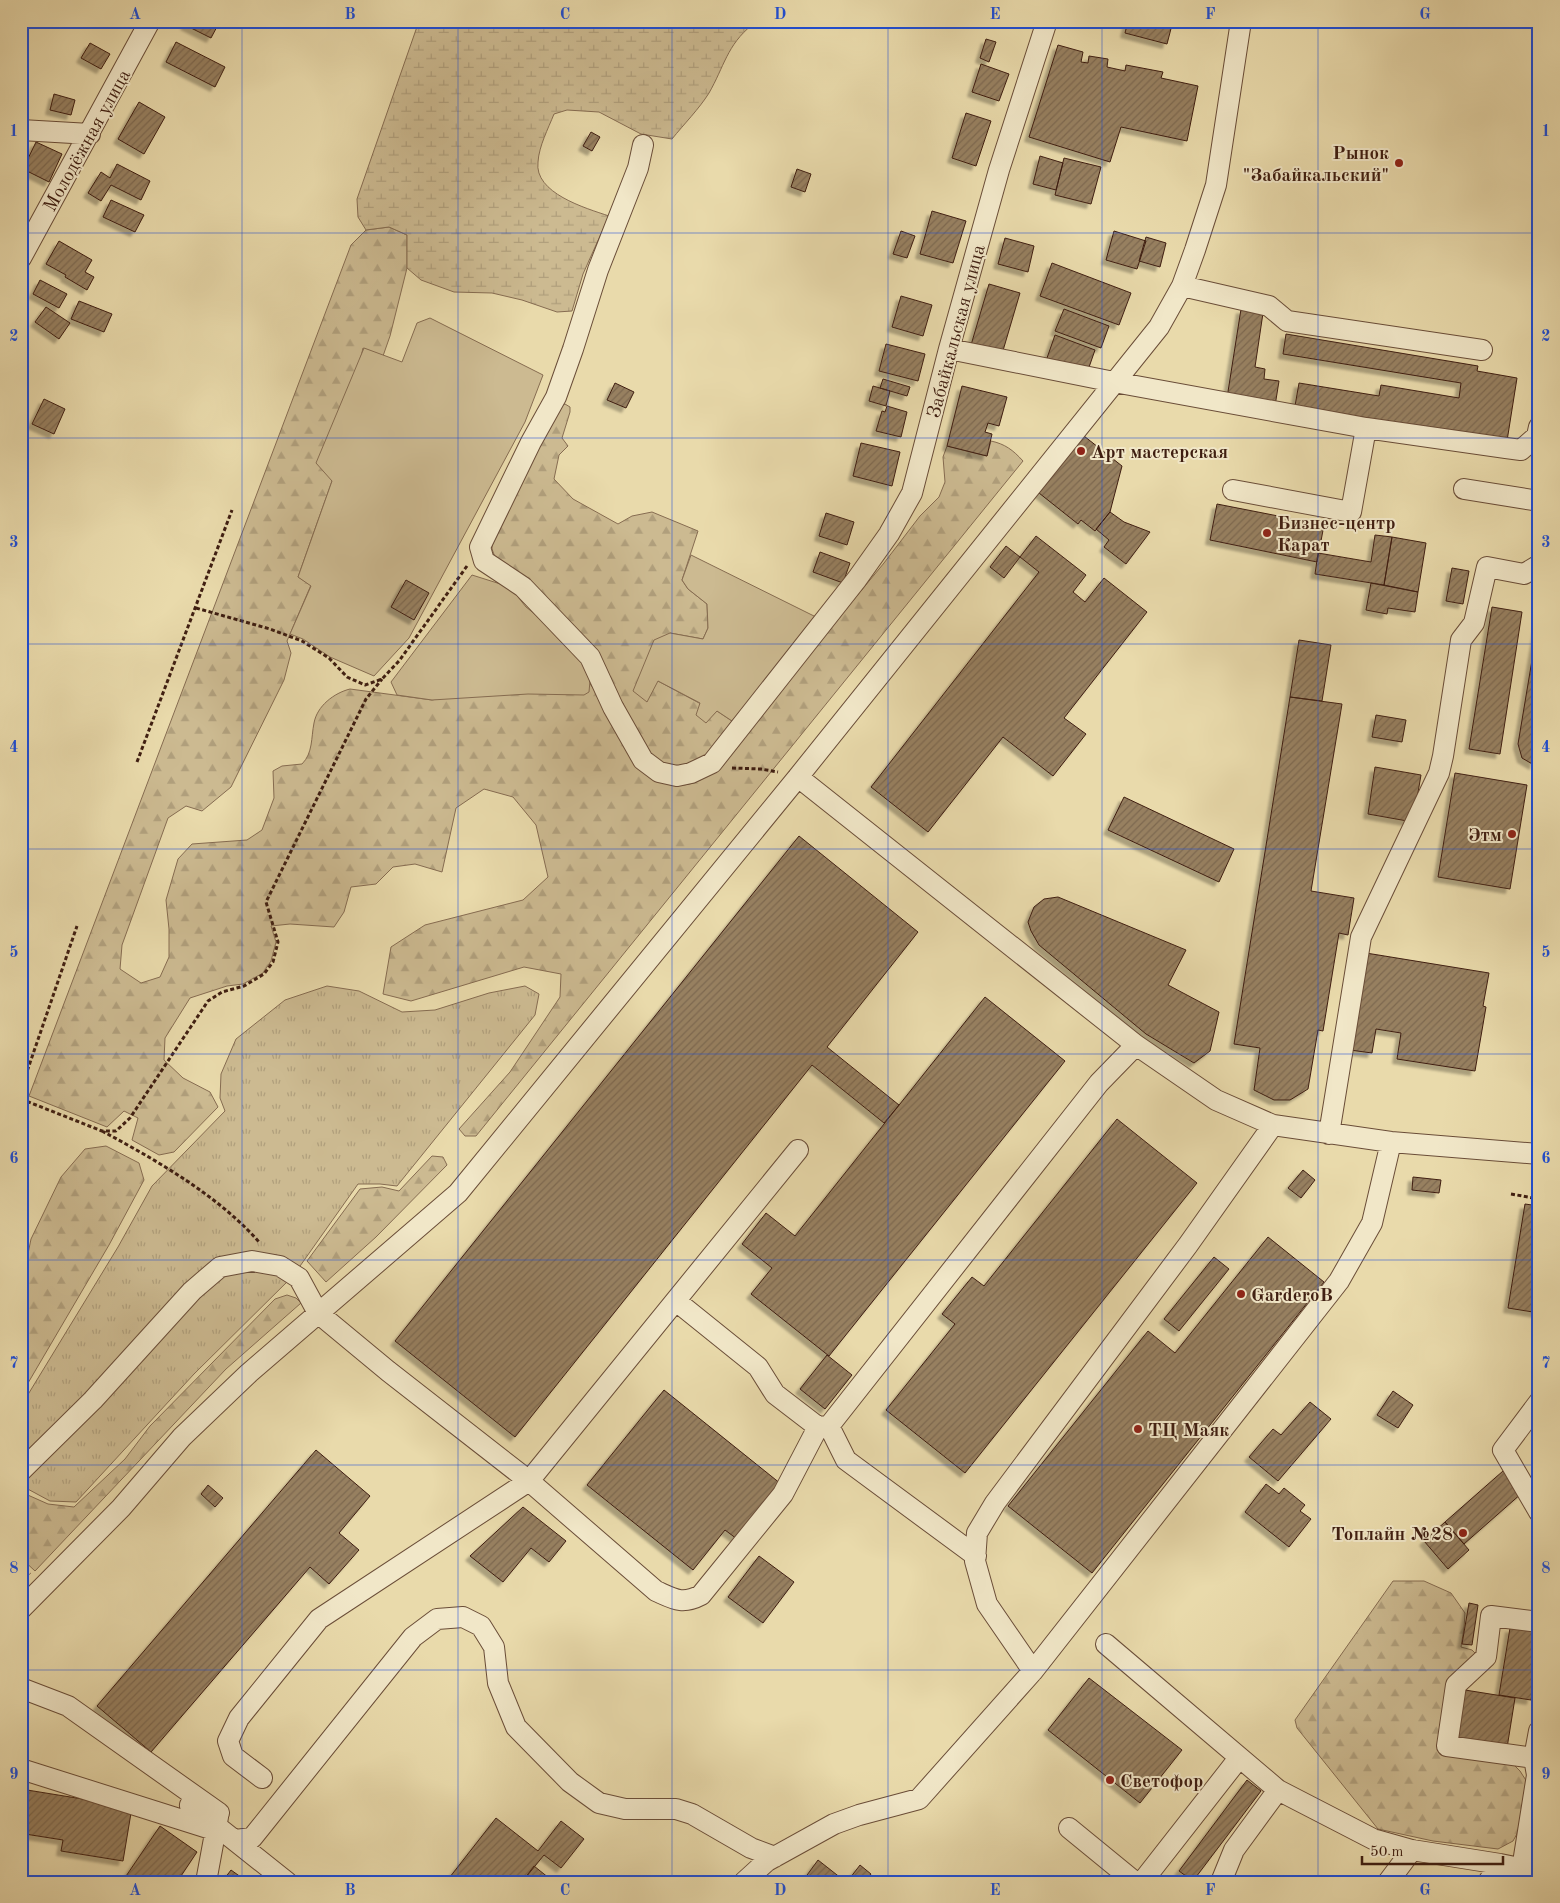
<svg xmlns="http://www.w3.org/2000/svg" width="1560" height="1903" font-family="'Old Standard TT',serif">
  <defs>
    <pattern id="grass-tufts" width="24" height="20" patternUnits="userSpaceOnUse" patternTransform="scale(1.25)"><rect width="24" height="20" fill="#ccba91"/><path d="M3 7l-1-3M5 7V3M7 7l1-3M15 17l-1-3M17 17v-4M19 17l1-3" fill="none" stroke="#b09f7c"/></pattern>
    <pattern id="forest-firs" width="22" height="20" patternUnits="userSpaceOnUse" patternTransform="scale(1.25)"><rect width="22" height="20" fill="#ccba91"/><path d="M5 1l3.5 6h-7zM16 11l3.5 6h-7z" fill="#b09f7c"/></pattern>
    <pattern id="wetland-marsh" width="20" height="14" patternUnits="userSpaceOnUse" patternTransform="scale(1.25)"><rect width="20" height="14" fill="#ccba91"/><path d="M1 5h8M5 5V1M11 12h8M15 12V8" fill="none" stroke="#b09f7c"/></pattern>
    <pattern id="building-hatch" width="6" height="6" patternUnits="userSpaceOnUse" patternTransform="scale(1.25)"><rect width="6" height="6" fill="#978061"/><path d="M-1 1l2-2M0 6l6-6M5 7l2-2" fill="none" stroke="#7d684f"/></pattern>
    <filter id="shadow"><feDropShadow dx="-4.5" dy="4.5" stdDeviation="1" flood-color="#0004"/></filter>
  </defs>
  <rect width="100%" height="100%" fill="#e9daab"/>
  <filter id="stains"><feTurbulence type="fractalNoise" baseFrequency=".004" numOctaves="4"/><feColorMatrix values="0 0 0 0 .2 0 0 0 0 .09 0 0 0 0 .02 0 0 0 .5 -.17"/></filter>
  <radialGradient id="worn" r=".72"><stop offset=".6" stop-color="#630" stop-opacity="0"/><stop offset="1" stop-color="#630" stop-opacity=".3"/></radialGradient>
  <path fill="url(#grass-tufts)" stroke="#866c51" d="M327 986 359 991 402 1012 435 1010 489 993 525 986 539 994 535 1015 397 1186 380 1184H358L293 1276 194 1374 76 1502 50 1501 24 1487 21 1484V1406L118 1247 152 1186 225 1111 220 1098 221 1074 236 1039 285 1000Z"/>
  <path fill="url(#forest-firs)" stroke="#866c51" d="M389 227 407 235V268L390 336 383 356 363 348 332 481 298 577 311 585 287 641 291 653 284 680 231 787 202 811 186 806 168 818 122 945 120 969 141 983 160 977 169 957V929L166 900 178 859 192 844 247 840 262 830 274 798 273 771 282 766 302 764C313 753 311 738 314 723 317 706 334 693 350 689L432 700 578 670C605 696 615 734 637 763 652 783 680 792 702 779 707 776 711 770 716 766L884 563 920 516 939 497 945 482 943 457 947 446 987 456 991 441C1005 444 1013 450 1023 461L476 1136H465L459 1129 510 1072 560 997 561 974 524 967 411 1001 383 994 391 947 425 925 523 900 548 877 536 825 513 797 484 789 456 808 442 872 415 864 393 867 376 884 351 887 344 912 334 927 290 924 271 926 276 942 271 961 263 973 243 984 227 986 190 998 165 1038 164 1060 183 1078 210 1092 218 1107 174 1152 159 1155 132 1140 138 1118 124 1111 107 1127 29 1096 351 245 366 230Z
    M565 404 570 407V412L562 438 568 446 559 455 554 479 573 499 618 524 632 516 652 512 698 531 682 580 688 589 707 604 708 628 703 639 670 633 658 681 701 704 706 722 717 711 732 721 709 754 687 770 656 766 625 715 623 703 618 701 496 560 492 549V538L558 407Z
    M106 1146 139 1163 144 1180 109 1245 21 1395V1288L31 1239 61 1177 85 1149Z
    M432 1156 443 1157 447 1165 376 1237 326 1282 307 1261 360 1189 382 1187 399 1191Z
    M287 1295 296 1298 301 1303 226 1369 35 1571 21 1558V1492L48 1504 74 1507 125 1459 150 1426 275 1299Z
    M1393 1581H1424L1451 1593 1465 1613 1464 1628 1461 1647 1472 1650 1477 1655 1448 1681 1510 1761 1520 1771 1529 1785 1523 1823 1513 1841 1498 1849 1433 1841 1378 1829 1297 1728 1295 1720Z"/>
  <path fill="url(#wetland-marsh)" stroke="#866c51" d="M419 21H789L785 25H752C727 45 724 67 709 93 699 109 684 124 672 139L641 134 599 112 567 110 554 114C548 129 539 146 538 162 534 193 585 208 609 216L583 274 572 311 557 312 522 300 492 293 454 292 421 280 407 268V235L389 227 366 230 358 217 357 199Z"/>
  <path fill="#ccba91" stroke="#866c51" d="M430 318 543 375 525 422 409 638 374 676 330 657 303 639 290 634 311 586 298 577 332 481 316 463 364 348 402 362 417 323Z
    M691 555 818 618 732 721 717 711 706 723 696 715 700 703 658 681 647 702 633 691 654 640 670 633 703 639 708 628 707 604 688 589 682 580Z
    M472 575 510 587 526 607 560 634 584 665 590 681 589 692 584 695 528 694 432 700 397 695 391 682Z"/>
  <path fill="url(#building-hatch)" stroke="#3f1e11" filter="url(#shadow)" d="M187 21H220L211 38 185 25Z
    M1128 21H1173L1167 44 1125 33Z
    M986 39 996 42 989 62 980 58Z
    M176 42 225 67 215 87 166 62Z
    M90 43 110 54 101 69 81 58Z
    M1058 45 1083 52 1081 62 1088 63 1089 56 1108 59 1107 67 1125 71 1126 65 1163 72 1161 78 1198 86 1187 141 1121 127 1110 162 1029 137Z
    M981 64 1009 74 999 101 972 92Z
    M54 94 75 100 71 115 50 110Z
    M139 102 165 117 144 154 118 139Z
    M966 113 991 121 976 166 952 158Z
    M591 132 600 137 592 151 583 146Z
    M36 142 62 154 49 182 23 169Z
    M1040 156 1063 163 1056 190 1033 184Z
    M1064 158 1101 167 1091 204 1055 195Z
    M117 164 150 181 141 200 111 185 101 201 88 193 101 172 110 178Z
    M797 169 811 174 805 192 791 187Z
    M111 200 144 215 135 232 103 217Z
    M932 211 966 221 953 263 920 254Z
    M901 231 915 236 907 258 893 254Z
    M1114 231 1146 241 1137 269 1106 260Z
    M1146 237 1166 243 1160 267 1139 261Z
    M1005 238 1034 246 1028 272 998 264Z
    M59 241 92 260 85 272 94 277 87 290 65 277 66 275 46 264Z
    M1052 263 1131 293 1119 325 1040 296Z
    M40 280 67 294 59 308 33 294Z
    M989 284 1020 293 1002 354 971 345Z
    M901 296 932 305 923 336 892 327Z
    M79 301 112 314 104 332 71 319Z
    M46 307 70 323 59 339 35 322Z
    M1064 309 1109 326 1101 348 1055 331Z
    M1241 309 1263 313 1255 367 1265 369 1264 379 1279 381 1275 406 1227 398Z
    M1286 334 1478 366 1477 371 1517 378 1507 441 1295 406 1299 383 1379 396 1381 385 1459 398 1461 383 1283 354Z
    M1055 335 1095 350 1087 373 1047 358Z
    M886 344 925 354 918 381 879 371Z
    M883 379 910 387 907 396 880 388Z
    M615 383 634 392 626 408 607 400Z
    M873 386 890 391 886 406 869 401Z
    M962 386 1007 397 999 426 988 423 985 432 992 434 987 456 947 446Z
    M44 399 65 409 54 434 32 424Z
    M887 406 907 412 901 437 876 431 882 411 885 412Z
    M1084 436 1122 466 1110 512 1095 531 1081 520 1078 524 1039 493Z
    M861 443 900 452 892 486 853 476Z
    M1217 504 1324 525 1317 562 1210 540Z
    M1110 512 1124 522 1150 532 1126 564 1104 547 1109 540 1096 529Z
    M826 513 854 522 847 545 819 536Z
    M1375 535 1392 537 1384 585 1315 574 1318 553 1371 562Z
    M1036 536 1086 575 1073 592 1085 602 1104 578 1147 612 1064 718 1086 734 1053 776 1003 737 928 832 871 787 1039 572 1020 557Z
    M1392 537 1426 543 1418 592 1384 585Z
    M1006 546 1020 557 1004 578 990 567Z
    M820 552 850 563 843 583 813 572Z
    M1452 568 1469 571 1463 604 1446 601Z
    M406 580 429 593 414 620 391 607Z
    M1371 583 1418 592 1415 612 1388 608 1387 614 1366 610Z
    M1492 607 1522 612 1500 754 1469 749Z
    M1539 618V739L1534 765 1522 758 1518 744Z
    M1299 640 1331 645 1322 701 1290 697Z
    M1290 697 1342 704 1311 891 1354 898 1348 935 1339 933 1323 1031 1318 1030 1308 1089 1290 1100H1274L1254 1090 1260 1048 1234 1044Z
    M1376 715 1406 720 1402 742 1372 737Z
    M1375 767 1421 775 1413 822 1368 814Z
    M1455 773 1527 785 1510 889 1438 877Z
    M1124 797 1234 849 1219 882 1108 830Z
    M799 836 918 932 827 1047 899 1105 884 1123 812 1065 515 1437 395 1341Z
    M1058 897 1186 950 1168 985 1219 1012 1210 1051 1194 1063 1146 1034 1039 945 1031 931 1028 922 1034 907 1044 899Z
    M1366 953 1489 973 1483 1006 1486 1007 1475 1071 1397 1059 1401 1033 1376 1029 1372 1053 1350 1050Z
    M985 997 1065 1061 829 1356 751 1294 772 1268 742 1244 766 1213 795 1236Z
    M1117 1119 1197 1183 965 1473 886 1410 955 1324 942 1314 972 1277 984 1286Z
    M1303 1170 1315 1180 1301 1198 1288 1188Z
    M1413 1177 1441 1180 1439 1193 1412 1190Z
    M1525 1204 1539 1206V1313L1508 1308Z
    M1268 1237 1324 1282 1092 1573 1008 1506 1148 1331 1175 1353Z
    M1214 1257 1229 1269 1179 1331 1164 1319Z
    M827 1355 852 1375 825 1409 800 1389Z
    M664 1390 781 1484 737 1539 725 1530 693 1570 587 1485Z
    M1393 1391 1413 1405 1398 1428 1377 1415Z
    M1310 1402 1331 1419 1278 1481 1249 1457 1273 1429 1281 1435Z
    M316 1450 370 1496 339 1533 359 1550 329 1584 310 1567 151 1752 97 1706Z
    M1503 1471 1522 1493 1464 1544 1445 1522Z
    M1266 1484 1279 1494 1284 1488 1305 1505 1300 1511 1311 1519 1289 1547 1245 1512Z
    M208 1485 223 1498 215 1507 201 1494Z
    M523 1507 566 1541 549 1562 531 1548 503 1582 470 1556Z
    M1445 1522 1469 1550 1448 1569 1424 1541Z
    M759 1556 794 1582 763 1623 728 1597Z
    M1469 1603 1478 1605 1472 1645 1462 1644Z
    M1510 1628 1539 1632V1654L1531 1700 1499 1695Z
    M1089 1678 1182 1750 1140 1803 1048 1730Z
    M1465 1690 1515 1698 1507 1748 1457 1740Z
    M1247 1780 1261 1791 1193 1881 1179 1871Z
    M21 1789 132 1807 123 1861 61 1851 63 1840 25 1834 24 1843 21 1842Z
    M496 1818 538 1851 561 1821 584 1839 561 1868 544 1855 522 1882H446Z
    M160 1826 197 1852 179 1879 183 1882H122Z
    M818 1860 846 1882H802Z
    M860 1865 871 1874 865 1882H847Z
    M534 1866 554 1882H522Z
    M231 1870 245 1880 243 1882H222Z"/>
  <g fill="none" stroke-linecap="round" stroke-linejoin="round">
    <defs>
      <path id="minor" d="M21 130 90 134
        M643 145 638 168 598 270 573 349 556 397 531 442 480 547 484 561 523 587 590 657 613 707 643 760 659 772 677 776 691 773 712 763 857 579 889 534 912 493 949 349 999 170 1047 21
        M21 258 150 21
        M1182 286 1269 306 1287 321 1482 350
        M949 349 1114 382 1366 428 1506 448 1521 450 1537 436 1539 427
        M1464 489 1539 501
        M1233 490 1351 512 1366 428
        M798 777 1136 1045 1216 1100 1273 1125 1391 1142 1539 1154
        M1329 1134 1361 937 1439 773 1443 756 1461 640 1474 623 1487 567 1524 574 1539 565
        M676 1301 758 1367 775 1394 818 1427 829 1426 1099 1083 1136 1045
        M1539 1402 1503 1450 1539 1512
        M829 1426 846 1460 976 1556
        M21 1471 93 1400 192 1291 220 1267 252 1261 280 1266 299 1278 318 1313 388 1371 529 1481 656 1591C674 1599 682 1605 701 1595L783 1494 818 1427
        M21 1609 121 1508 182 1437 249 1373 458 1193 798 777 1159 327 1182 286 1195 250 1216 185 1241 21
        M1106 1644 1278 1790 1373 1839 1412 1850 1500 1864 1539 1872
        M1033 1671 987 1604 975 1561 977 1533 995 1503 1188 1245 1273 1125
        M21 1688 68 1706 219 1813 190 1805 287 1882
        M1534 1758 1447 1746 1456 1685 1486 1657 1491 1616 1539 1622
        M21 1769 214 1830
        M262 1778 233 1756 228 1741 239 1718 319 1619 529 1481 798 1150
        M1069 1828 1135 1882
        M235 1840 252 1838 413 1637 437 1619 463 1617 481 1626 494 1647 498 1683 516 1727 570 1782 599 1803 625 1809H676L692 1814 751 1848 775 1857
        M1522 1869 1537 1775 1534 1758 1539 1731
        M206 1882 218 1817
        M744 1882 767 1861 834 1824 859 1815 919 1799 1033 1671 1339 1281 1372 1223 1391 1142
        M1142 1882 1239 1758
        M1221 1882 1234 1850 1278 1790
        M1388 1882 1412 1850
        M1488 1882 1500 1864"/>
    </defs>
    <use href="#minor" stroke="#6a4d38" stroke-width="22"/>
    <path stroke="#3f1e11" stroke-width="3" stroke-dasharray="4 2.5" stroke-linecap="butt" d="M196 608 270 629 302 641 329 658 347 677 365 685 382 679 399 661 467 566
      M137 762 232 510
      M732 768 761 769 778 772
      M21 1089 77 926
      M21 1099 102 1131H116L130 1118 208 1001 222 992 244 986 264 974 273 962 278 942 266 902 366 699 382 679
      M102 1131C156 1160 219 1196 260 1243
      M1511 1194 1539 1199
      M21 1564 30 1574"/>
    <use href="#minor" stroke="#f1e7c8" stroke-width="20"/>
  </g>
  <path fill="none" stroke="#1d4ed8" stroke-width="1" stroke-opacity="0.55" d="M242 21V1882M458 21V1882M672 21V1882M888 21V1882M1102 21V1882M1318 21V1882M21 233H1539M21 438H1539M21 644H1539M21 849H1539M21 1054H1539M21 1260H1539M21 1465H1539M21 1670H1539"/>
  <g fill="#8f2418" stroke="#f1e7c8" stroke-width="2">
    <circle cx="1399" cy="163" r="5"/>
    <circle cx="1081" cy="451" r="5"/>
    <circle cx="1267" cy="533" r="5"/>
    <circle cx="1512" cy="834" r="5"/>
    <circle cx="1241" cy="1294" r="5"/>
    <circle cx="1138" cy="1429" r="5"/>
    <circle cx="1463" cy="1533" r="5"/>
    <circle cx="1110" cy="1780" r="5"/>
  </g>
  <g text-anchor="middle" stroke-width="4" stroke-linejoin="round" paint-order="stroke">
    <g font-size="19" fill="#3f1e11" stroke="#f1e7c8">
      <text transform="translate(86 140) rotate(-61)" y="7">Молодёжная улица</text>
      <text transform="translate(955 331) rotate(-75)" y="7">Забайкальская улица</text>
    </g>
    <g font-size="19" font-weight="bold" fill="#3f1e11" stroke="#f1e7c8" text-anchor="start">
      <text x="1389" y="159" text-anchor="end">Рынок<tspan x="1389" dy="22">"Забайкальский"</tspan></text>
      <text x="1091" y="458">Арт мастерская</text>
      <text x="1277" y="529">Бизнес-центр<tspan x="1277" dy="22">Карат</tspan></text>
      <text x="1502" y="841" text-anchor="end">Этм</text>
      <text x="1251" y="1301">GarderoB</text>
      <text x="1148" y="1436">ТЦ Маяк</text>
      <text x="1453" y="1540" text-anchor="end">Топлайн №28</text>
      <text x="1120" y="1787">Светофор</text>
    </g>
  </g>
  <rect width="1560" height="1903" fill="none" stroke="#e9daab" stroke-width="55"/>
  <path d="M1362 1856v8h141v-8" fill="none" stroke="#3f1e11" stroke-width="2.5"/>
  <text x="1370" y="1856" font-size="15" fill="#3f1e11" stroke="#f1e7c8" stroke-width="4" paint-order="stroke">50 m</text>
  <rect x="28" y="28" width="1504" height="1848" fill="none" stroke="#1d4ed8" stroke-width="2"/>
  <g font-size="16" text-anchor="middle" font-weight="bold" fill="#1d4ed8">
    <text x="135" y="19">A</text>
    <text x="350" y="19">B</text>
    <text x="565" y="19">C</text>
    <text x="780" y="19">D</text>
    <text x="995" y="19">E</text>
    <text x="1210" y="19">F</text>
    <text x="1425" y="19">G</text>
    <text x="14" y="136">1</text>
    <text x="1546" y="136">1</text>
    <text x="14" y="341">2</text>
    <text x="1546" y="341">2</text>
    <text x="14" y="547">3</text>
    <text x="1546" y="547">3</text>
    <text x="14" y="752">4</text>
    <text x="1546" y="752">4</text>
    <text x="14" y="957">5</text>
    <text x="1546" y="957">5</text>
    <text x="14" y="1163">6</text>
    <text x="1546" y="1163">6</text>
    <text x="14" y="1368">7</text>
    <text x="1546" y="1368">7</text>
    <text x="14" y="1573">8</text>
    <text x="1546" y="1573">8</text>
    <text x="14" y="1779">9</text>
    <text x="1546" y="1779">9</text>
    <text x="135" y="1895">A</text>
    <text x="350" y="1895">B</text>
    <text x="565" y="1895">C</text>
    <text x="780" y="1895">D</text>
    <text x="995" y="1895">E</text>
    <text x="1210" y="1895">F</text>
    <text x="1425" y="1895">G</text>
  </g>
  <rect width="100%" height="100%" filter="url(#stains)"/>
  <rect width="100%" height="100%" fill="url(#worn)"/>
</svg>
